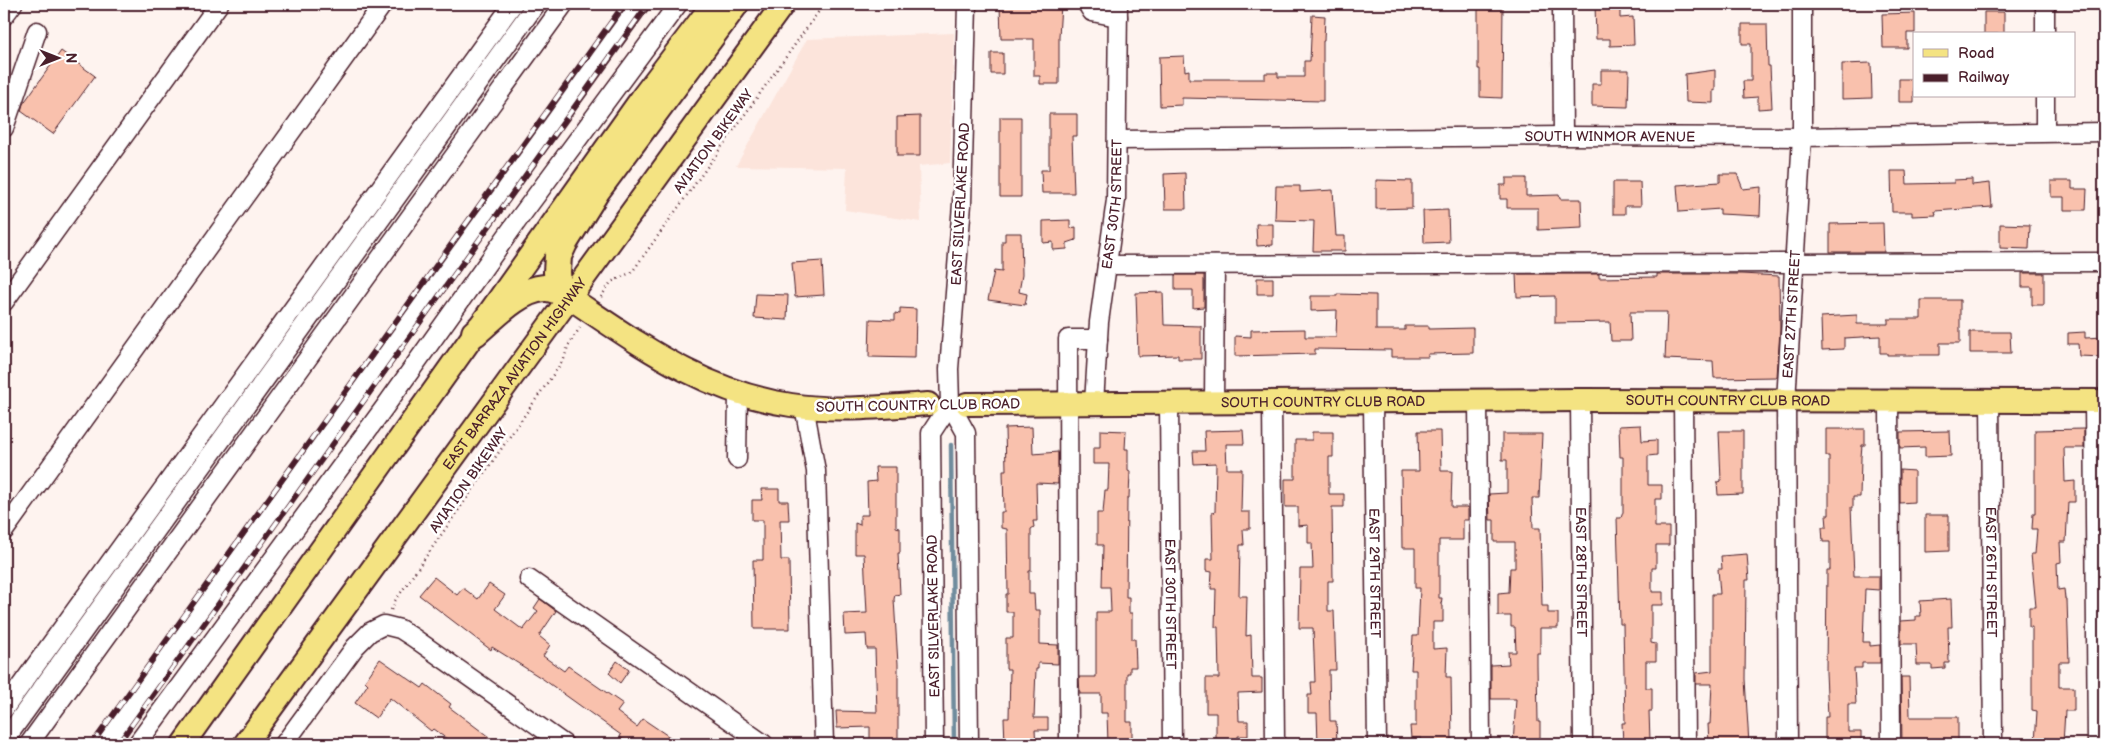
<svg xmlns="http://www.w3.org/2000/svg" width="2108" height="748" font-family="'Balsamiq Sans',sans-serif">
  <rect width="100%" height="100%" fill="#fef3ef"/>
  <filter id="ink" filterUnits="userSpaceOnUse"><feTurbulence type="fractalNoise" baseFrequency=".02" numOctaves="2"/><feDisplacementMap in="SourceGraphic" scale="10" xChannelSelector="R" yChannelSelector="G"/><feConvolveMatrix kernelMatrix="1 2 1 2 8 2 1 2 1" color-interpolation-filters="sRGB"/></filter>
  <g filter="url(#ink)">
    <path fill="#fce4db" d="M954 33 950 163 919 166 921 222 845 210 847 168 736 166 807 39Z"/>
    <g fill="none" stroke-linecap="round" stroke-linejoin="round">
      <path stroke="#708c9d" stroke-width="4.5" d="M951 445 954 744"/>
    </g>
    <path fill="#f9c1ad" stroke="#4a1f2b" d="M1000 4H1061L1059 37V84H1040V76H1034V39H1001Z
      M1478 4H1503L1502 98 1480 97V69H1478Z
      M1595 4H1620V18L1633 17 1634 45 1610 46V39H1596Z
      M1984 12H2004V34H1984Z
      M1915 13V33H1907V48H1883L1882 14Z
      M1312 15 1325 16 1324 41H1323V101L1182 98V105L1160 106 1159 57 1184 56 1185 71 1189 70V79H1265V73H1278V77H1304V61H1310Z
      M1742 24H1767L1768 66H1770L1772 108 1758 109V97L1744 98 1743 81H1751V44H1742Z
      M61 51 95 76 53 134 21 111 23 104Z
      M991 53H1003V74H991Z
      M1871 63 1872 98 1842 99V64Z
      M1601 70H1629L1628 107 1592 106V84H1601Z
      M1715 70V91L1713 90V103L1686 102 1685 74Z
      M1899 79H1914V102H1899Z
      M1049 114H1077V136H1072L1074 193H1042L1041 170H1049Z
      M920 116V156H897V117Z
      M1000 117H1021V197H1000Z
      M1891 171H1906L1907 184 1954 183V180L1972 179V185L1990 183 1992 207 1935 211 1936 215 1912 216V212H1892Z
      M1185 173 1186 209H1165L1164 174Z
      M1720 174H1737L1743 189 1761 187 1760 216 1720 214V209L1679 212 1677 185 1720 182Z
      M1506 178H1526V196L1559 195 1560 199H1581L1582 228 1538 230V208H1507V199H1500V185H1506Z
      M1376 180 1412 181V208L1376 209Z
      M2051 181H2072V189H2087L2086 210H2064V197H2051Z
      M1613 182H1640L1641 206H1625V214H1613Z
      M1276 186H1300V192L1333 190 1336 236H1345V251H1313L1314 221 1275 220Z
      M1448 210 1449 242 1424 243 1423 211Z
      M1070 220V228L1076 227V240L1067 243V249L1053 250V242L1043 243V221Z
      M1883 223 1884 252H1830V224Z
      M1256 224H1273V245L1257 246Z
      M2000 224 2030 225 2029 249 2000 248Z
      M1005 233H1021L1022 275 1019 292 1027 294 1025 305 988 300 994 271 1002 272V241H1005Z
      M822 261 824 295 795 297 792 263Z
      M2022 273H2044V305H2032V287H2022Z
      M1516 274H1599V278L1657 277V274H1741L1779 276 1780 330 1777 377 1714 378 1713 361 1665 359 1667 312H1630L1631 341H1611L1610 322 1555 323V296L1517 297Z
      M1175 275H1204V307L1193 308V290H1175Z
      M1257 278H1273V294H1257Z
      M1163 292 1164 325 1201 326V359H1178V355L1138 356 1136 293Z
      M756 294 788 295 787 320 754 318Z
      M1337 294 1376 295V330H1405V326H1429V329L1473 328V353L1428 354V357H1391V350L1315 349V354L1235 356V336L1251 337V330L1305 329V337H1336L1337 310 1311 311V296H1337Z
      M1921 300H1960V343H1940V355H1887V353H1880V336L1844 338V349L1822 350 1821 317 1857 315V324H1888V319H1921Z
      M900 308 916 309 915 358 869 357 870 319 895 320V313L900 314Z
      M1970 332H2010L2011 353H1970Z
      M2085 332V338L2103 337V357L2079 356 2078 344H2068V333Z
      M1641 425 1642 441 1657 440V455L1648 456V485H1662V499H1655V527H1669V545H1656V568H1652V592H1663V605H1651V643L1656 644V661H1646V688H1652V711H1649L1650 741H1647V744H1623L1622 723H1625L1623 624H1620L1617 518H1621L1623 512V457H1620L1619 426Z
      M1032 427 1033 454 1058 452V484L1036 483 1037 521H1033L1034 527 1031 529V571H1029V594H1034L1035 610H1040V644L1058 645V664L1038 663V669H1036L1034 718H1048V730H1035L1036 744H1005L1004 718H1009L1010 669H1006V638H1013V612H1006V594H1008L1007 529 1001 528V512H1004L1003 470H1006L1005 428Z
      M1826 429H1865V445H1862L1861 457 1860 497H1853V507H1851L1854 576H1879V590L1865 589 1863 642H1870V646L1880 645V663H1862V668H1854L1856 704H1848V732H1861V744H1825V717H1828L1826 672 1827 570H1830V542H1823L1822 527H1827L1826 515H1829V456H1826Z
      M2084 429V448H2064L2065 482 2075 481V502H2068L2066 542H2060L2061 562 2057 563 2058 590 2064 589 2065 599 2067 600 2069 662H2059V687H2074V711H2065L2063 744 2035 743 2037 711 2032 710V627H2029V607H2036L2031 554H2035L2037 529H2032L2033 513H2035V430Z
      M1100 430 1126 431 1125 449H1128V470L1130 471 1129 498H1127L1126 597H1129V613H1132V639H1135L1136 667H1130V673H1127V722H1132V744H1108L1107 713H1101V694H1080L1079 677H1096V612H1111L1110 587H1102L1103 545H1097V513H1103L1105 490H1108L1109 464H1093V448H1100Z
      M1243 430 1244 444H1226L1227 469H1242L1241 512H1250V529H1243L1244 545H1240L1239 596H1247L1246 636 1251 635 1252 678H1262V692L1238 693 1239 721H1248V736H1238V744H1216V713H1206V678H1219L1218 627H1215L1216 589H1211L1212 572 1206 571V559H1213L1212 513 1215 512 1216 463 1194 464 1193 451H1205L1204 431Z
      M1418 431H1440L1441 471H1452L1451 507H1468V520H1463V540H1439V598H1442L1441 605 1443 606V622H1433V649L1447 648 1446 677H1451L1452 744H1421V738H1411L1410 726H1416V670H1411L1413 636H1418L1420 588H1415V548H1402L1401 471H1419Z
      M1719 431H1743V494L1718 495 1717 482 1721 481Z
      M1950 431 1951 456 1925 457V447L1900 448V432Z
      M1312 432H1333V457H1329V494H1344V507H1332L1333 581H1328V611H1334L1336 670H1329L1330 721H1336L1337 744H1318L1317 713H1308V695H1312L1311 682H1315L1313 628H1299L1300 569H1313L1312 543H1308V525L1298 526V507H1285V479H1295V440H1312Z
      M1502 434H1542L1539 498H1532L1533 528H1540L1542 606H1548V613H1558V628H1540V653H1537V665L1538 722H1540V744H1513L1516 699H1491V665L1509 664 1508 652H1516L1515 627H1511V616H1498V593L1509 592 1510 568H1515V542H1494V520H1490L1489 494 1507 493V460H1502Z
      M875 467H896V527L900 528V553H898L900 594 895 595 894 599 898 664V744H870V727L837 728 836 711 877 712 875 649H867L866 634 845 635 844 614 867 613 864 554H855V523L860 525V515H868L867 482 876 481Z
      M1900 470 1914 471V502L1900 503Z
      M761 489H779V501H788L789 520H780L781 560H789L790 629H754L753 560H763V520H752V500H762Z
      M1925 515H1949V551L1925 552Z
      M1747 554 1749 580H1746L1745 679 1749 744H1709L1708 724H1710L1712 684H1696V673L1712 671V594H1720L1718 569H1722L1721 556Z
      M434 577 457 595 463 588 478 599 489 584 505 595 495 609 523 630 538 611 534 608 540 599 556 611 539 636 550 645 543 656 564 671 568 666 623 704 617 712 637 727 643 719 680 744H630L620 737 621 735 543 679 492 647 491 650 419 595Z
      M1951 599 1952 627H1948L1949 663H1945V668L1932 669V665H1917L1916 644H1901V621L1916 620V616H1921L1920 601Z
      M380 659 422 688 425 684 451 704 449 707 489 737 483 744H454L433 729 431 731 390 698 376 718 355 703 368 684 365 681Z
      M617 661 629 670 620 683 609 673Z
      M1901 677H1909L1910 717H1958V744H1902Z"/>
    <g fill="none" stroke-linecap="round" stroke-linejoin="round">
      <defs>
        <g id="minor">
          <path d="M967 4 962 204 949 369 950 404 966 433 969 744"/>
          <path d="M1087 4 1092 12 1118 17"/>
          <path d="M1562 4 1563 136"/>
          <path d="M2045 4V34"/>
          <path d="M4 16 13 4"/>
          <path d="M2045 96V132"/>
          <path d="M4 128 37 31"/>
          <path id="s1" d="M1118 140 1563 136 1802 137 2104 132"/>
          <path d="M1107 265 2104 262"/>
          <path d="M4 302 219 4"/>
          <path id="s2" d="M1580 400 1583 744"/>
          <path id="s3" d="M1990 400 1993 744"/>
          <path d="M1478 401 1481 744"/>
          <path d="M1683 401 1686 744"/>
          <path d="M1889 401 1891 744"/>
          <path d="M2094 401 2097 744"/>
          <path id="s4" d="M1094 403 1099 322 1116 200 1118 4"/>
          <path d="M1214 403 1215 265"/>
          <path d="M1272 403 1275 744"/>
          <path id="s5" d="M1373 403 1377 744"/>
          <path id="s6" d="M1169 404 1172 744"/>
          <path d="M804 406 816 471 824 744"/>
          <path d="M737 459 738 392"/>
          <path d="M4 531 383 4"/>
          <path d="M529 579 764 744"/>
          <path d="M4 709 513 4"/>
          <path d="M4 741 536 4"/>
          <path d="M29 744 564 4"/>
          <path d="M106 744 640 4"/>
          <path d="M137 744 384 408 518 220 678 4"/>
          <path d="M284 744 355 647 370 632 384 625 400 629 414 638 564 744"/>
          <path d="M934 744 931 433 950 404"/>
          <path d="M1069 744 1068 339H1098"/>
          <path id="s7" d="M1788 744 1786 401 1802 137V4"/>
        </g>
        <g id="major">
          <path d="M570 298C641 345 703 392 791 405 836 412 883 407 928 404"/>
          <path id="s8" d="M967 404 1580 400 2104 401"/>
          <path d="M183 744 644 95 713 4"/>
          <path id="s9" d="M245 744 783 4"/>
        </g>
        <path id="highway" d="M570 298 558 285 557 272 558 256 564 243 597 190 735 4
          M475 333C494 317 518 290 544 288 554 287 562 293 570 298"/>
      </defs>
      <use href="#minor" stroke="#4a1f2b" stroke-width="21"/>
      <use href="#major" stroke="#4a1f2b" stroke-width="26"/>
      <use href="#highway" stroke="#4a1f2b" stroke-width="30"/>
      <path stroke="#4a1f2b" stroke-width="2.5" stroke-dasharray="1 4" stroke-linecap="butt" d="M601 297 611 282 632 272 824 4
        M391 610 395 601 564 359 568 346 581 326"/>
      <use href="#minor" stroke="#fff" stroke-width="18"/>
      <use href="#major" stroke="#f4e382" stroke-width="22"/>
      <use href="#highway" stroke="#f4e382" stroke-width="26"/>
      <defs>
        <path id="rail" d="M92 744 624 4
          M118 744 648 4"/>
      </defs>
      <use href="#rail" stroke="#4a1f2b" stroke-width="5.5"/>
      <use href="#rail" stroke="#fff" stroke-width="4" stroke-dasharray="11" stroke-linecap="butt"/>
    </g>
  </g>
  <g text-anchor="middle" stroke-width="5" stroke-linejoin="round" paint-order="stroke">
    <g font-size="14" fill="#4a1f2b" stroke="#fff">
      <text dy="5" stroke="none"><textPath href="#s1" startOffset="492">SOUTH WINMOR AVENUE</textPath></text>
      <text transform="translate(713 141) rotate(-54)" y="5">AVIATION BIKEWAY</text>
      <text transform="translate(960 204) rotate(-87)" y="5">EAST SILVERLAKE ROAD</text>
      <text dy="5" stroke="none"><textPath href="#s4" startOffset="200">EAST 30TH STREET</textPath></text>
      <text dy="5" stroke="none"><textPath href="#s7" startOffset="430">EAST 27TH STREET</textPath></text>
      <text dy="5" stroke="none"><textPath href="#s9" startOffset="458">EAST BARRAZA AVIATION HIGHWAY</textPath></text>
      <text dy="5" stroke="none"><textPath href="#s8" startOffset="761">SOUTH COUNTRY CLUB ROAD</textPath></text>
      <text dy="5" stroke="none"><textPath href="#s8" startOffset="356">SOUTH COUNTRY CLUB ROAD</textPath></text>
      <text transform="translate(918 405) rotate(-1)" y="5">SOUTH COUNTRY CLUB ROAD</text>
      <text transform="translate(468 480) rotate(-55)" y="5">AVIATION BIKEWAY</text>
      <text dy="5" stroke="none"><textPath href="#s2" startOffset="172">EAST 28TH STREET</textPath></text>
      <text dy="5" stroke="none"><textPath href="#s3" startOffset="172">EAST 26TH STREET</textPath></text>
      <text dy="5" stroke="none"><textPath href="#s5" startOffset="170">EAST 29TH STREET</textPath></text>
      <text dy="5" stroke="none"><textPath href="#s6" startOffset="200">EAST 30TH STREET</textPath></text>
      <text transform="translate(933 616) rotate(-91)" y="5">EAST SILVERLAKE ROAD</text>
    </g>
  </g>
  <rect width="2108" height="748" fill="none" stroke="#fff" stroke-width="20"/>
  <rect x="10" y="10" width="2088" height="728" fill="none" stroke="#4a1f2b" stroke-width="2" filter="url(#ink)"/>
  <rect x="1913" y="32" width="162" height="65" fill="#ffffff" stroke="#b7a5aa"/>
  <rect x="1923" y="49" width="25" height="8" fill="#f4e382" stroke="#b7a5aa"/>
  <text x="1958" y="58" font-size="15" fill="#4a1f2b">Road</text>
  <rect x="1923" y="74" width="25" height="8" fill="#4a1f2b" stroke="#b7a5aa"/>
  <text x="1958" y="82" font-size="15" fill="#4a1f2b">Railway</text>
  <g transform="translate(58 58) rotate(90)" stroke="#ffffff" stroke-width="4" paint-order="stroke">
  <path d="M0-4L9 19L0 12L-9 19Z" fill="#4a1f2b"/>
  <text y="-8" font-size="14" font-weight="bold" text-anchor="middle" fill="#4a1f2b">N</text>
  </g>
</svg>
